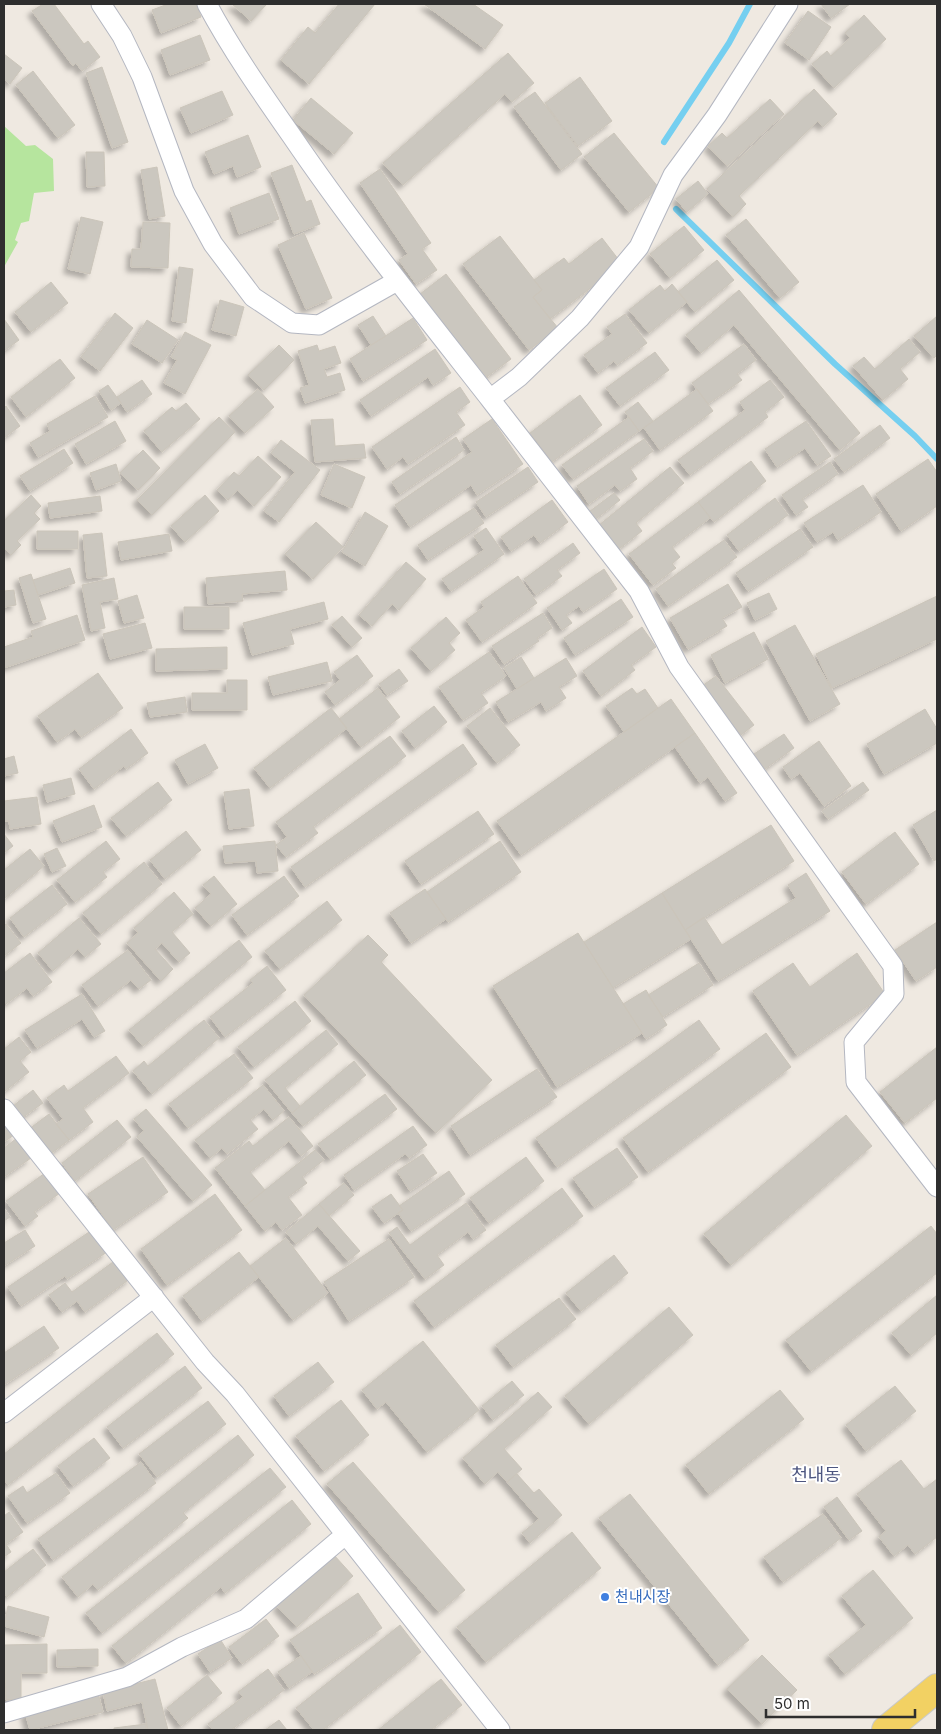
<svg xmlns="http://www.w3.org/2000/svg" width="941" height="1734" font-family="Inter,'Noto Sans KR',sans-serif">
  <defs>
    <filter id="shadow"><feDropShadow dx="-4.5" dy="4.5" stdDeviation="2.5" flood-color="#0004"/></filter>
  </defs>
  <rect width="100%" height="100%" fill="#efe9e1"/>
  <path fill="#b6e59e" d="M4 126 26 146 35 145 53 159 54 191 34 193 29 221 21 223 15 240 18 242 4 267Z"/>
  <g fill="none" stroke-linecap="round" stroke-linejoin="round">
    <path stroke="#75cff0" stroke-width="6" d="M664 142 729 43 750 4
      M676 209 835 364 915 436 937 459"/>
  </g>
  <path fill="#cbc7bf" stroke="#cbc5ba" filter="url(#shadow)" d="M43 4H54L84 44 88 41 100 57 82 71 76 63 73 66 32 11Z
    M168 4H196L201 17 161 33 152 10Z
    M232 4H267L251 21Z
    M339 4H375L309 84 281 60 308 27 315 33Z
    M424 4H473L503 25 485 49Z
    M821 4H850L831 18Z
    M808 11 831 27 809 60 785 43Z
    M864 15 886 39 834 88 812 64 827 51 831 56 850 38 845 33Z
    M200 35 210 60 170 75 161 50Z
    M508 53 534 83 512 102 505 94 403 185 383 163Z
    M4 54 22 68 10 84 4 79Z
    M102 67 128 142 112 148 86 73Z
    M33 71 75 125 58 138 16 85Z
    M580 77 612 121 578 146 545 103Z
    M814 89 837 114 823 127 818 121 739 196 746 204 733 217 707 189Z
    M222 91 233 115 191 133 180 108Z
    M535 92 582 154 561 170 514 107Z
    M311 98 353 133 334 154 293 120Z
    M770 99 784 114 727 166 708 146 722 133 727 138Z
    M614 133 659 188 629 212 584 157Z
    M248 135 261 167 237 177 233 166 214 174 205 152Z
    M86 152H104L105 186 87 187Z
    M292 165 306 202 311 200 320 224 294 234 271 173Z
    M157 167 165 216 149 219 141 170Z
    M380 169 431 243 422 249 437 270 416 284 399 260 408 254 360 183Z
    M698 181 708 194 687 212 676 199Z
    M269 193 279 219 239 234 230 208Z
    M81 217 103 222 90 274 68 269Z
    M746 219 799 282 780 298 726 235Z
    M143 222 170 223 168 268 131 267 132 249H141Z
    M684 226 704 250 670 278 650 254Z
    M304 233 332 298 306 309 278 245Z
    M500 236 542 290 533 297 558 328 529 350 463 264Z
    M602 238 622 264 550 319 533 297 542 290 534 280 564 258 569 264Z
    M717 260 734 280 695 312 678 292Z
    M179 267 193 269 186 323 172 321Z
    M446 274 511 359 484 379 420 294Z
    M51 282 68 303 31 332 15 312Z
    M672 284 687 302 649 333 629 310 660 285 665 291Z
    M739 290 860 433 840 450 734 325 701 353 686 335Z
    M220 300 244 307 236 336 212 330Z
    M115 313 133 328 100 371 81 357Z
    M625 314 647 343 617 365 614 361 598 373 584 355 612 334 607 327Z
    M373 316 386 336 371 345 358 325Z
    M937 316V355L934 358 914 336Z
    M413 318 427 340 363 381 350 359Z
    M4 319 19 340 4 351Z
    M147 320 178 340 162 363 132 344Z
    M185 332 211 345 185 394 164 383 177 360 171 357Z
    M909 339 920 352 900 369 908 379 883 400 853 366 864 357 875 369Z
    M744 344 756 360 737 374 742 380 708 404 692 383Z
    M279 345 294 360 264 390 248 375Z
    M317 345 319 351 335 346 341 363 324 369 327 377 340 373 345 390 305 403 300 388 309 385 298 351Z
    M435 349 451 373 433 385 428 377 371 416 360 400Z
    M655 352 669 370 620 406 606 388Z
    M60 359 75 378 26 417 11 397Z
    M142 380 152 394 127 412 117 397Z
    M770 380 784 397 765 412 768 417 690 475 678 460 745 410 740 402Z
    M108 385 121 403 111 410 99 391Z
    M460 387 470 402 456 412 465 425 408 464 403 457 387 469 372 447Z
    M258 389 274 407 245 433 229 416Z
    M697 389 713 411 660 450 644 428Z
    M580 395 602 425 552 462 530 433Z
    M95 396 108 417 38 457 30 443 50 431 47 424Z
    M638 402 653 421 639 431 625 412Z
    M186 403 200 419 162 452 144 431 172 407 176 411Z
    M6 406 20 426 4 438V408Z
    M219 417 235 432 152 515 137 500Z
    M629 417 639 431 573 479 562 465Z
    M333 419 335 446 364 444 366 458 315 462 311 420Z
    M492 419 523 464 477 495 471 485 410 527 395 505 472 452 463 439Z
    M115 421 126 441 86 464 75 444Z
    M806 421 831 456 817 465 805 448 777 467 765 449Z
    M880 425 890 438 844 472 834 459Z
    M456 437 464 450 400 494 392 482Z
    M644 439 653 451 630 468 637 479 620 491 615 485 589 504 577 486Z
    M281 440 320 470 279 522 264 511 295 472 271 453Z
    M64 449 73 463 30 491 20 476Z
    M143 450 160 468 138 490 120 473Z
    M258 456 281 477 254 506 237 490 228 500 217 490 234 472 239 476Z
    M928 459 937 472V489L936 490 937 506 901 531 876 494Z
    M751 461 766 481 714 522 698 502Z
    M830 462 838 474 802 499 808 507 796 515 782 495Z
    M116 464 121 481 96 490 90 473Z
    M334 464 365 477 352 508 321 495Z
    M528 467 538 482 486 517 476 502Z
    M670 467 684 483 636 523 642 531 619 549 599 525Z
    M863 485 881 512 838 540 833 532 817 542 804 523Z
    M614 493 620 500 596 519 590 511Z
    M31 495 41 506 34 513 40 519 17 541 21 545 11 555 4 548V521Z
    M205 495 219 511 185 542 171 526Z
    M100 496 102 511 50 518 48 503Z
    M775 498 788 515 739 551 727 535Z
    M552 500 568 522 540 543 534 535 511 551 501 537Z
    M698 502 710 518 672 547 680 557 672 564 676 568 653 585 629 554Z
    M474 508 484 523 428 560 418 545Z
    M365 512 388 526 365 566 342 552Z
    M316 522 343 547 313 579 285 554Z
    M486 528 504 554 451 591 442 579 484 550 474 536Z
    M800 529 813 547 748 591 736 573Z
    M37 531H78V549H37Z
    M102 533 107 576 87 578 83 535Z
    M169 534 172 551 121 560 118 542Z
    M724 540 737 557 668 606 656 589Z
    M573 543 580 553 557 570 562 576 536 595 524 579Z
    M406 562 426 579 399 610 392 604 372 626 359 615Z
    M70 568 75 583 38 595 33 580Z
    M604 569 617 589 583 612 579 606 566 615 572 623 562 630 547 608Z
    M285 571 287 590 242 594 243 601 208 604 206 578Z
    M31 574 46 619 33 623 19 578Z
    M518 576 537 603 482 642 466 620 484 607 481 602Z
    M114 578 118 599 100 602 105 628 91 631 82 585Z
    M728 584 742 607 722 618 727 626 688 649 670 618Z
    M14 590 16 605 4 607V591Z
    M769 593 777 609 755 620 747 603Z
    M137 595 144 618 124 623 118 601Z
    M937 596V639L832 688 816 654Z
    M621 599 633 617 575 655 564 638Z
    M324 602 328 619 290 629 294 644 252 655 243 623Z
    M184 607H229V629H184Z
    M543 613 552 628 537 638 539 641 504 664 492 646Z
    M77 615 85 640 4 668V647L33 637 31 631Z
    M342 616 362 638 352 647 332 625Z
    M446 617 460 633 449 643 455 650 431 671 411 648Z
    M145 623 152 648 110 659 103 634Z
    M795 625 840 704 810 721 766 641Z
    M642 627 656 647 631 665 635 670 601 696 583 671Z
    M754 632 768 659 725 683 711 655Z
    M227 647V669L156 671V649Z
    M489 652 506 676 481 693 488 703 463 720 439 687Z
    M357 655 373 676 335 705 325 692 340 680 334 672Z
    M521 657 534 678 517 689 504 668Z
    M566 658 577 676 559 687 566 698 546 711 541 702 508 722 496 702Z
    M327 662 332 681 273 695 268 677Z
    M399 669 408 681 387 695 379 684Z
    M98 673 123 708 81 737 75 729 57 742 38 716Z
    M716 676 754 725 741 735 702 686Z
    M227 680H247V710H192V693H227Z
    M378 688 400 717 361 747 339 719Z
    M632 688 637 694 645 689 658 708 624 732 606 706Z
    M185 697 187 712 150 717 147 703Z
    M671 699 695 733 521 855 497 821Z
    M434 706 447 722 415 748 402 731Z
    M331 708 347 728 270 788 254 768Z
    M490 708 520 745 497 763 467 726Z
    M925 709 937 729V743L884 774 867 744Z
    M131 729 148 753 126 769 124 766 94 789 79 769Z
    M695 733 737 793 725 801 708 777 700 783 675 747Z
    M784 734 794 748 765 769 754 754Z
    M390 736 406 756 313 827 318 833 286 857 276 845 287 837 276 822Z
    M819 741 851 786 824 806 800 773 791 779 783 767Z
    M205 744 218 768 188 784 175 760Z
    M463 744 477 764 305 887 291 867Z
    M14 756 18 773 4 776V759Z
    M71 778 75 794 47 802 43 785Z
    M158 782 172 800 126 836 111 818Z
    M863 782 869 790 828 819 822 811Z
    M249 789 254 826 229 829 224 792Z
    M37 797 41 824 10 829 9 821H4V801Z
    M94 805 102 827 62 842 53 821Z
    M937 810V859L934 861 913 825Z
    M478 811 494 834 421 884 405 861Z
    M771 825 794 861 685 930 662 893Z
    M186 831 201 850 165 879 150 860Z
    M895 832 919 864 866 904 842 872Z
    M4 834 13 846 4 853Z
    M106 841 120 859 103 872 107 877 75 902 57 880Z
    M275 841 278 871 257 873 256 861 225 863 223 846Z
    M500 841 521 872 448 922 427 892Z
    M57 848 66 866 52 872 44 854Z
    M30 849 44 866 4 899V870Z
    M144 862 162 884 101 934 83 913Z
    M806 873 830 911 718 981 685 930 704 917 722 945 796 898 788 885Z
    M214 876 237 904 211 926 195 908 211 894 203 885Z
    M284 876 299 896 247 935 232 915Z
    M52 885 67 904 24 937 10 918Z
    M425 889 446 919 411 943 390 913Z
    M174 892 193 914 172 932 190 953 179 962 162 943 155 949 173 969 161 981 127 943 138 933 134 928Z
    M662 893 691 939 613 988 584 942Z
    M327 901 342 920 280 969 265 951Z
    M79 918 101 944 85 957 78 949 53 971 38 953Z
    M937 922V967L916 981 895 950Z
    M6 924 21 943 4 956V926Z
    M578 933 642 1033 557 1087 493 986Z
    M368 935 388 955 381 962 492 1080 436 1133 304 995Z
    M239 940 252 957 143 1046 129 1030Z
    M128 950 151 980 139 989 131 980 98 1006 82 985Z
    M30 953 52 982 33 996 27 988 6 1004 4 1002V973Z
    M857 953 885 994 797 1055 753 991 793 963 810 987Z
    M699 963 713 985 663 1017 648 995Z
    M267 966 286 990 225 1037 210 1017 253 983 250 980Z
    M646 990 667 1025 646 1039 623 1004Z
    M82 994 105 1031 94 1037 82 1019 37 1048 25 1030Z
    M295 1001 311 1021 254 1067 238 1047Z
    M204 1020 219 1038 152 1094 133 1071 144 1061 148 1066Z
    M699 1020 720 1049 557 1167 536 1138Z
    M326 1030 338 1044 285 1088 300 1106 292 1113 265 1080Z
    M766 1033 791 1067 648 1172 623 1138Z
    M19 1037 31 1052 20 1061 29 1072 4 1092V1049Z
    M937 1047V1098L905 1123 880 1092Z
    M234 1054 253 1078 188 1128 169 1104Z
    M116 1056 129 1073 83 1108 93 1122 69 1140 56 1124 63 1119 47 1098 64 1085 68 1091Z
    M354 1061 366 1075 303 1126 292 1113Z
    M537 1069 557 1097 470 1155 451 1126Z
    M263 1085 284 1111 273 1120 264 1109 250 1120 258 1129 227 1154 222 1148 210 1158 195 1140Z
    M33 1090 43 1103 22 1118 13 1106Z
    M385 1094 397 1109 330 1159 318 1144Z
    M146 1109 212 1185 193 1201 137 1137 144 1131 134 1119Z
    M49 1114 69 1140 48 1156 29 1129Z
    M846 1115 872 1146 731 1265 704 1234Z
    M289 1117 313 1146 301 1156 289 1141 250 1172 265 1190 245 1206 215 1168 249 1141 253 1146Z
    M117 1120 131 1137 75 1181 62 1163Z
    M4 1121 14 1135 4 1142Z
    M413 1126 427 1145 409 1158 405 1154 354 1190 344 1175Z
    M17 1138 31 1158 4 1177V1148Z
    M617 1148 638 1177 594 1207 573 1178Z
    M315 1150 324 1160 302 1177 307 1183 288 1197 302 1215 282 1230 276 1222 265 1231 245 1206Z
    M423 1154 437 1173 410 1191 397 1171Z
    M143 1157 168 1192 113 1230 88 1194Z
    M526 1157 544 1181 489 1223 470 1198Z
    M449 1171 465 1194 411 1231 398 1213 403 1210 399 1206Z
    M45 1173 60 1193 34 1212 38 1216 25 1226 6 1201Z
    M344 1183 354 1195 329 1216 319 1204Z
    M562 1188 583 1216 434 1327 414 1301Z
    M215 1194 242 1230 167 1285 141 1249Z
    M391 1194 403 1210 384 1223 372 1207Z
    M466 1203 486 1230 473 1239 468 1232 437 1255 444 1265 425 1279 389 1233 397 1227 410 1245Z
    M319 1204 360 1251 348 1261 318 1226 296 1244 286 1232Z
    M4 1208 10 1217 4 1221Z
    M931 1226 937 1234V1273L811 1371 786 1340Z
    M25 1230 35 1246 4 1266V1243Z
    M92 1230 107 1252 67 1279 65 1276 21 1306 8 1287Z
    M286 1238 328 1293 293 1320 250 1266Z
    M389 1239 414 1277 349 1321 324 1282Z
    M239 1252 259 1277 202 1321 183 1296Z
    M614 1255 628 1273 581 1311 566 1293Z
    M117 1259 131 1278 85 1312 77 1301 62 1312 49 1295 65 1283 72 1292Z
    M937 1295V1333L911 1355 892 1333Z
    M559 1298 576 1319 513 1367 496 1345Z
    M669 1307 693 1335 589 1424 565 1396Z
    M44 1326 59 1348 4 1385V1353Z
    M157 1333 174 1354 8 1485 4 1479V1454Z
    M423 1341 479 1410 427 1452 386 1402 377 1409 362 1390Z
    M318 1362 334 1382 289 1416 274 1396Z
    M185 1366 202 1388 123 1448 107 1427Z
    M512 1381 524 1395 493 1420 482 1406Z
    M895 1386 916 1411 866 1451 846 1425Z
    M780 1390 804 1419 709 1494 686 1465Z
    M538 1392 552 1407 504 1449 522 1469 507 1482 498 1472 485 1484 463 1458Z
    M341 1400 369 1435 324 1471 296 1436Z
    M208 1401 226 1424 157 1477 139 1454Z
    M238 1435 254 1455 183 1513 188 1518 98 1590 93 1584 78 1597 62 1577Z
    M94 1438 110 1458 73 1486 58 1466Z
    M901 1460 924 1489 937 1479V1537L915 1554 908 1545 894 1556 879 1537 886 1531 857 1494Z
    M141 1462 156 1483 53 1560 38 1539Z
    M353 1462 465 1590 439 1612 327 1484Z
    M270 1468 286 1487 102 1633 86 1613Z
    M56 1473 70 1493 27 1523 8 1496 23 1486 27 1493Z
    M517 1474 534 1493 539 1489 562 1515 530 1543 522 1533 539 1519 507 1482Z
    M630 1494 749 1640 718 1665 599 1518Z
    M837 1497 862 1531 849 1540 824 1507Z
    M292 1500 311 1524 225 1593 221 1587 126 1663 112 1646Z
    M9 1512 23 1532 6 1544 11 1552 4 1557V1516Z
    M823 1514 841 1538 783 1582 764 1557Z
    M572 1532 601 1568 486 1662 457 1627Z
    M33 1549 46 1565 7 1597 4 1593V1572Z
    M334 1555 353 1576 297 1627 277 1606Z
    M873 1570 913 1618 845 1674 829 1655 866 1625 842 1596Z
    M358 1593 382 1628 314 1674 290 1640Z
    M8 1606 49 1617 44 1637 4 1626Z
    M266 1619 279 1636 242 1664 229 1647Z
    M400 1625 421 1652 323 1730H314L296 1708Z
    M220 1639 232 1658 210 1672 198 1654Z
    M47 1644V1673H21V1699L6 1700 4 1645Z
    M98 1649V1666L57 1667V1650Z
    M762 1655 797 1690 762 1724 727 1689Z
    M301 1656 312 1672 289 1688 278 1672Z
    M268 1669 284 1690 231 1730H213L208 1724 243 1697 238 1692Z
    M207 1675 222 1693 181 1726 167 1708Z
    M155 1679 168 1730H148L142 1702 107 1711 103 1692Z
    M441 1679 462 1705 431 1730H378Z
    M98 1693 103 1712 30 1730 25 1712Z
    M279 1720 287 1730H265Z
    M146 1724V1730H114V1728Z"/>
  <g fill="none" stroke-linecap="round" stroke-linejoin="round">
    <defs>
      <path id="minor" d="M101 4 122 36 142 77 184 191 213 244 253 297 292 323 319 325 397 281
        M207 4C231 49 261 92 291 135 353 226 422 312 490 399
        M788 4 717 115 673 175 639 247 580 318 519 377 490 399 639 591 679 667 893 966 894 994 854 1042 856 1082 937 1187
        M4 1109 205 1362 235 1394 500 1730
        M4 1413 154 1297
        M4 1713 127 1677 182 1647 246 1619 345 1535"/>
      <path id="primary" d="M886 1730 937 1688"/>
    </defs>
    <use href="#minor" stroke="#b4b7c1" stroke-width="21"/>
    <use href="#primary" stroke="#c9c9c9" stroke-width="30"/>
    <use href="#minor" stroke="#fff" stroke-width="19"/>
    <use href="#primary" stroke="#f2d163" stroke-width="28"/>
  </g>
  <circle fill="#3f7fe0" stroke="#fff" stroke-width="2" cx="605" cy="1597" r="5"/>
  <g text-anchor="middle" stroke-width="4" stroke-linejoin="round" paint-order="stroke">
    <g font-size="15" fill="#366cbe" stroke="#fff" text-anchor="start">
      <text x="615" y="1602">천내시장</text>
    </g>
    <g font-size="18" fill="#4d5680" stroke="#fff">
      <text x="816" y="1481">천내동</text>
    </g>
  </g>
  <rect width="941" height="1734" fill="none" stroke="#2e2e2e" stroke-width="10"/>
  <path d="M766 1709v8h149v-8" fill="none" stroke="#2e2e2e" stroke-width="2.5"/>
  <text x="774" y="1709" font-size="15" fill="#2e2e2e" stroke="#ffffff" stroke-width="4" paint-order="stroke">50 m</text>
</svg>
